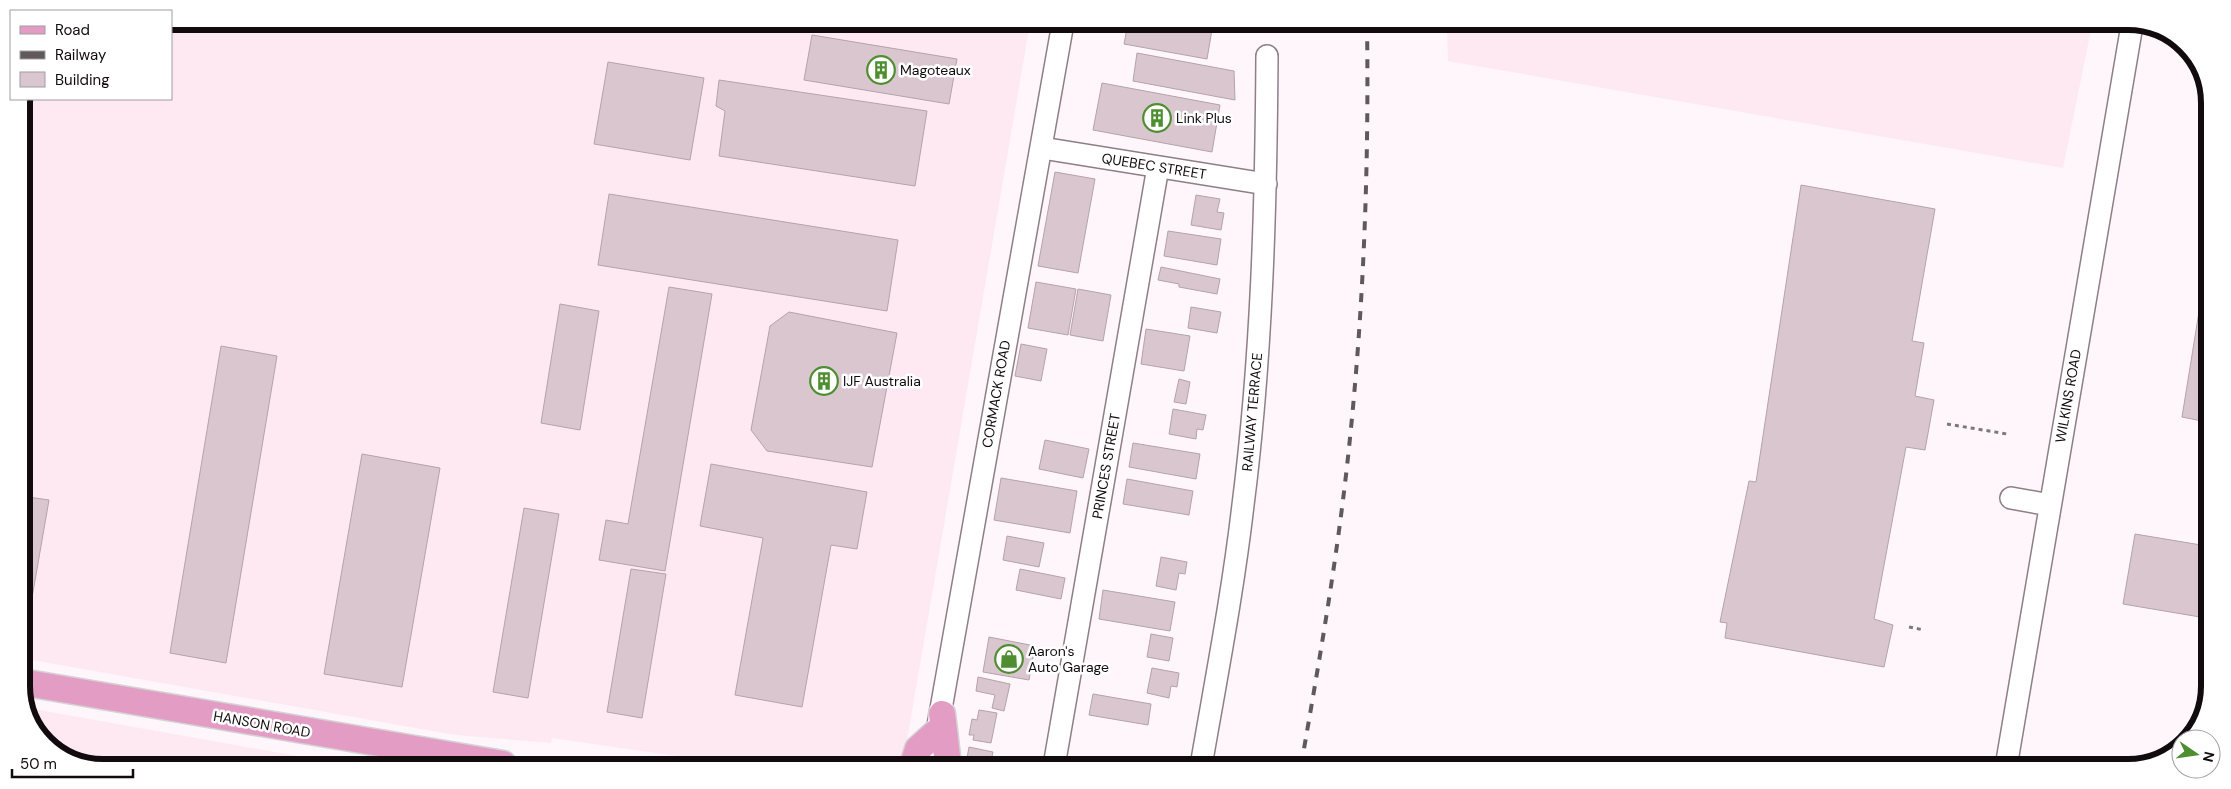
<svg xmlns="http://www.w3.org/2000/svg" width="2231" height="789" font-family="'DM Sans',sans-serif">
  <rect width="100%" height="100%" fill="#fef6fa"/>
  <path fill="#fee8f2" d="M171 21 1030 23 905 752 895 765H739L552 738 551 743 455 735 21 658V99H171Z
    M1447 24 2092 25 2063 168 1448 61Z
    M28 708 342 764H77L38 736Z"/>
  <path fill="#d9c6cf" stroke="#b5a2ab" d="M1128 23 1213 24 1207 59 1124 44Z
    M812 35 957 59 949 104 804 80Z
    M1137 53 1234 71 1235 100 1133 81Z
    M608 62 704 78 690 160 594 144Z
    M719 80 927 111 915 186 719 156 725 111 716 106Z
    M1102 83 1220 105 1212 152 1093 130Z
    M1055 172 1095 179 1078 273 1038 266Z
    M1801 185 1935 209 1912 341 1924 343 1915 396 1934 400 1925 450 1906 447 1874 619 1893 625 1884 667 1725 638 1727 623 1720 622 1749 481 1756 482Z
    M609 194 898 240 887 311 598 265Z
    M1196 195 1220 199 1217 212 1224 213 1221 230 1191 225Z
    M1168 231 1221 239 1217 265 1164 256Z
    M2209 250 2207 422 2182 417Z
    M1161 267 1220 279 1217 294 1179 287V284L1158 280Z
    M1036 282 1076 289 1068 335 1028 328Z
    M669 287 712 294 665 571 599 560 606 520 628 524Z
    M1078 289 1111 295 1103 341 1070 335Z
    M560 304 599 311 580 430 541 423Z
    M1191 307 1221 312 1217 333 1188 328Z
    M789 312 897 333 872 467 767 451 751 430 770 326Z
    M1146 329 1190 336 1184 371 1141 364Z
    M1021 344 1047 349 1041 381 1015 376Z
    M221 346 277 356 226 663 170 653Z
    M1179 379 1190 382 1186 404 1174 402Z
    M1173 409 1206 415 1203 430 1197 429 1196 439 1169 434Z
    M1045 440 1089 449 1083 478 1039 469Z
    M1133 443 1200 454 1196 479 1129 467Z
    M362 454 440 468 402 687 324 674Z
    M711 464 867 492 857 549 831 545 802 707 735 695 763 538 700 526Z
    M1001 478 1077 491 1070 533 994 520Z
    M1127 479 1193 491 1189 515 1123 504Z
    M21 496 49 500 29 615 21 614Z
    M524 508 559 514 528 698 493 692Z
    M2135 534 2207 546 2206 618 2123 604Z
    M1007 536 1044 543 1039 567 1003 560Z
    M1161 557 1187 562 1185 574 1179 573 1176 590 1156 586Z
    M631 569 666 574 642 718 607 712Z
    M1020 569 1065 578 1061 599 1016 590Z
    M1103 590 1175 602 1170 631 1099 619Z
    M1151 634 1173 638 1169 661 1147 657Z
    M989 637 1035 646 1029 680 983 672Z
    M1152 668 1179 673 1177 687 1171 686 1169 698 1147 693Z
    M978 677 1010 684 1004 711 992 708 995 695 976 691Z
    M1093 694 1151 704 1148 725 1089 715Z
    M979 710 997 713 991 743 973 740 974 735H969L972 719 977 720Z
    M969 747 993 752 990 765 966 764Z"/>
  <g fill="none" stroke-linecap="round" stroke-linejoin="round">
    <defs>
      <path id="minor" d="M1042 148 1266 184
        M2011 498 2050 505
        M931 765 1063 23
        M1054 766 1158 167
        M1201 766C1216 679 1233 592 1243 505 1262 356 1266 206 1267 56
        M2006 767 2132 25"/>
      <path id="major" d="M21 682 503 764
        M942 714 948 765
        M913 765 918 749 938 731"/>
    </defs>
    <use href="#minor" stroke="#907e87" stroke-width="24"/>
    <use href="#major" stroke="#d4d3d4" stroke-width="29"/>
    <path stroke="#7f787b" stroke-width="3" stroke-dasharray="4 4" stroke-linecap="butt" d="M1947 424 2007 434
      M1909 627 1924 630"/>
    <use href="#minor" stroke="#fff" stroke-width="21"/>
    <use href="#major" stroke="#e39dc5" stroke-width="26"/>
    <path stroke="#5f595c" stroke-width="4" stroke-dasharray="9 9" stroke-linecap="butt" d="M1301 766C1320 657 1339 548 1350 438 1364 301 1369 162 1367 24"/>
  </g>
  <defs>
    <symbol id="building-ring" viewBox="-11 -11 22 22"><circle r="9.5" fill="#fff" stroke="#4e8e30" stroke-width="1.5"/><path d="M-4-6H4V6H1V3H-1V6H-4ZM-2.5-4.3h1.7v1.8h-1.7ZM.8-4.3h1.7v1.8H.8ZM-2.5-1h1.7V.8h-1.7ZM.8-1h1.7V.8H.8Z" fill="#4e8e30"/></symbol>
    <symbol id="shop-ring" viewBox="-11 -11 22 22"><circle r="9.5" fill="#fff" stroke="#4e8e30" stroke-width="1.5"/><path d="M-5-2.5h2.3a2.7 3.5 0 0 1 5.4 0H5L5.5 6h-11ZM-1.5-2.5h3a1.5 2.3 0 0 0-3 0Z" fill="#4e8e30"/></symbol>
  </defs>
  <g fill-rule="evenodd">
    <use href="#building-ring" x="865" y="54" width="32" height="32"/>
    <use href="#building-ring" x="1141" y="102" width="32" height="32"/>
    <use href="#building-ring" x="808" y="365" width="32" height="32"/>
    <use href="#shop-ring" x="993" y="643" width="32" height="32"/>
  </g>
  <g text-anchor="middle" stroke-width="5" stroke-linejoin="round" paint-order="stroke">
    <g font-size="14" fill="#110b0e" stroke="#fff" text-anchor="start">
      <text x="900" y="75">Magoteaux</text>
      <text x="1176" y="123">Link Plus</text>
      <text x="843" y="386">IJF Australia</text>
      <text x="1028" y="656">Aaron's<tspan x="1028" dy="16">Auto Garage</tspan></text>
    </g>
    <g font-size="14" fill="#110b0e" stroke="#fff">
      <text transform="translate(1154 166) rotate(9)" y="5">QUEBEC STREET</text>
      <text transform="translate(996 394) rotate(-80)" y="5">CORMACK ROAD</text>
      <text transform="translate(2068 396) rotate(-80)" y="5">WILKINS ROAD</text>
      <text transform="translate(1252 412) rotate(-85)" y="5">RAILWAY TERRACE</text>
      <text transform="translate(1106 466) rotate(-80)" y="5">PRINCES STREET</text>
      <text transform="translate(262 724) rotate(10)" y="5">HANSON ROAD</text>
    </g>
  </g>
  <path d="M0 0H2231V789H0ZM103 30H2128A73 73 0 0 1 2201 103V686A73 73 0 0 1 2128 759H103A73 73 0 0 1 30 686V103A73 73 0 0 1 103 30Z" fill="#fff" fill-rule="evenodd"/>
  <path fill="none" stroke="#110b0e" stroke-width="6" d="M103 30H2128A73 73 0 0 1 2201 103V686A73 73 0 0 1 2128 759H103A73 73 0 0 1 30 686V103A73 73 0 0 1 103 30Z"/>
  <rect x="10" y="10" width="162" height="90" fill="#ffffff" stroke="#a09d9f"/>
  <rect x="20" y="26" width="25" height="8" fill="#e39dc5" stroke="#a09d9f"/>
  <text x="55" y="35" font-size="15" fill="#110b0e">Road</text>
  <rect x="20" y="51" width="25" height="8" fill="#5f595c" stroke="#a09d9f"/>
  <text x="55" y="60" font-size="15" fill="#110b0e">Railway</text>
  <rect x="20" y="72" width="25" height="15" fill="#d9c6cf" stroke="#a09d9f"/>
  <text x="55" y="85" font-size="15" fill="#110b0e">Building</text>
  <g transform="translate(2196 754) rotate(103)"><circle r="24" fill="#ffffff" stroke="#a09d9f"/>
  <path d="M0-4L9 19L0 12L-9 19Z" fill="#4e8e30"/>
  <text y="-8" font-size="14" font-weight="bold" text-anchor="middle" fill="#110b0e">N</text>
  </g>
  <path d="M12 769v8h121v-8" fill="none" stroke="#110b0e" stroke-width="2.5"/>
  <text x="20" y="769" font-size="15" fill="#110b0e" stroke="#ffffff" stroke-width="4" paint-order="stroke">50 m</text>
</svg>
